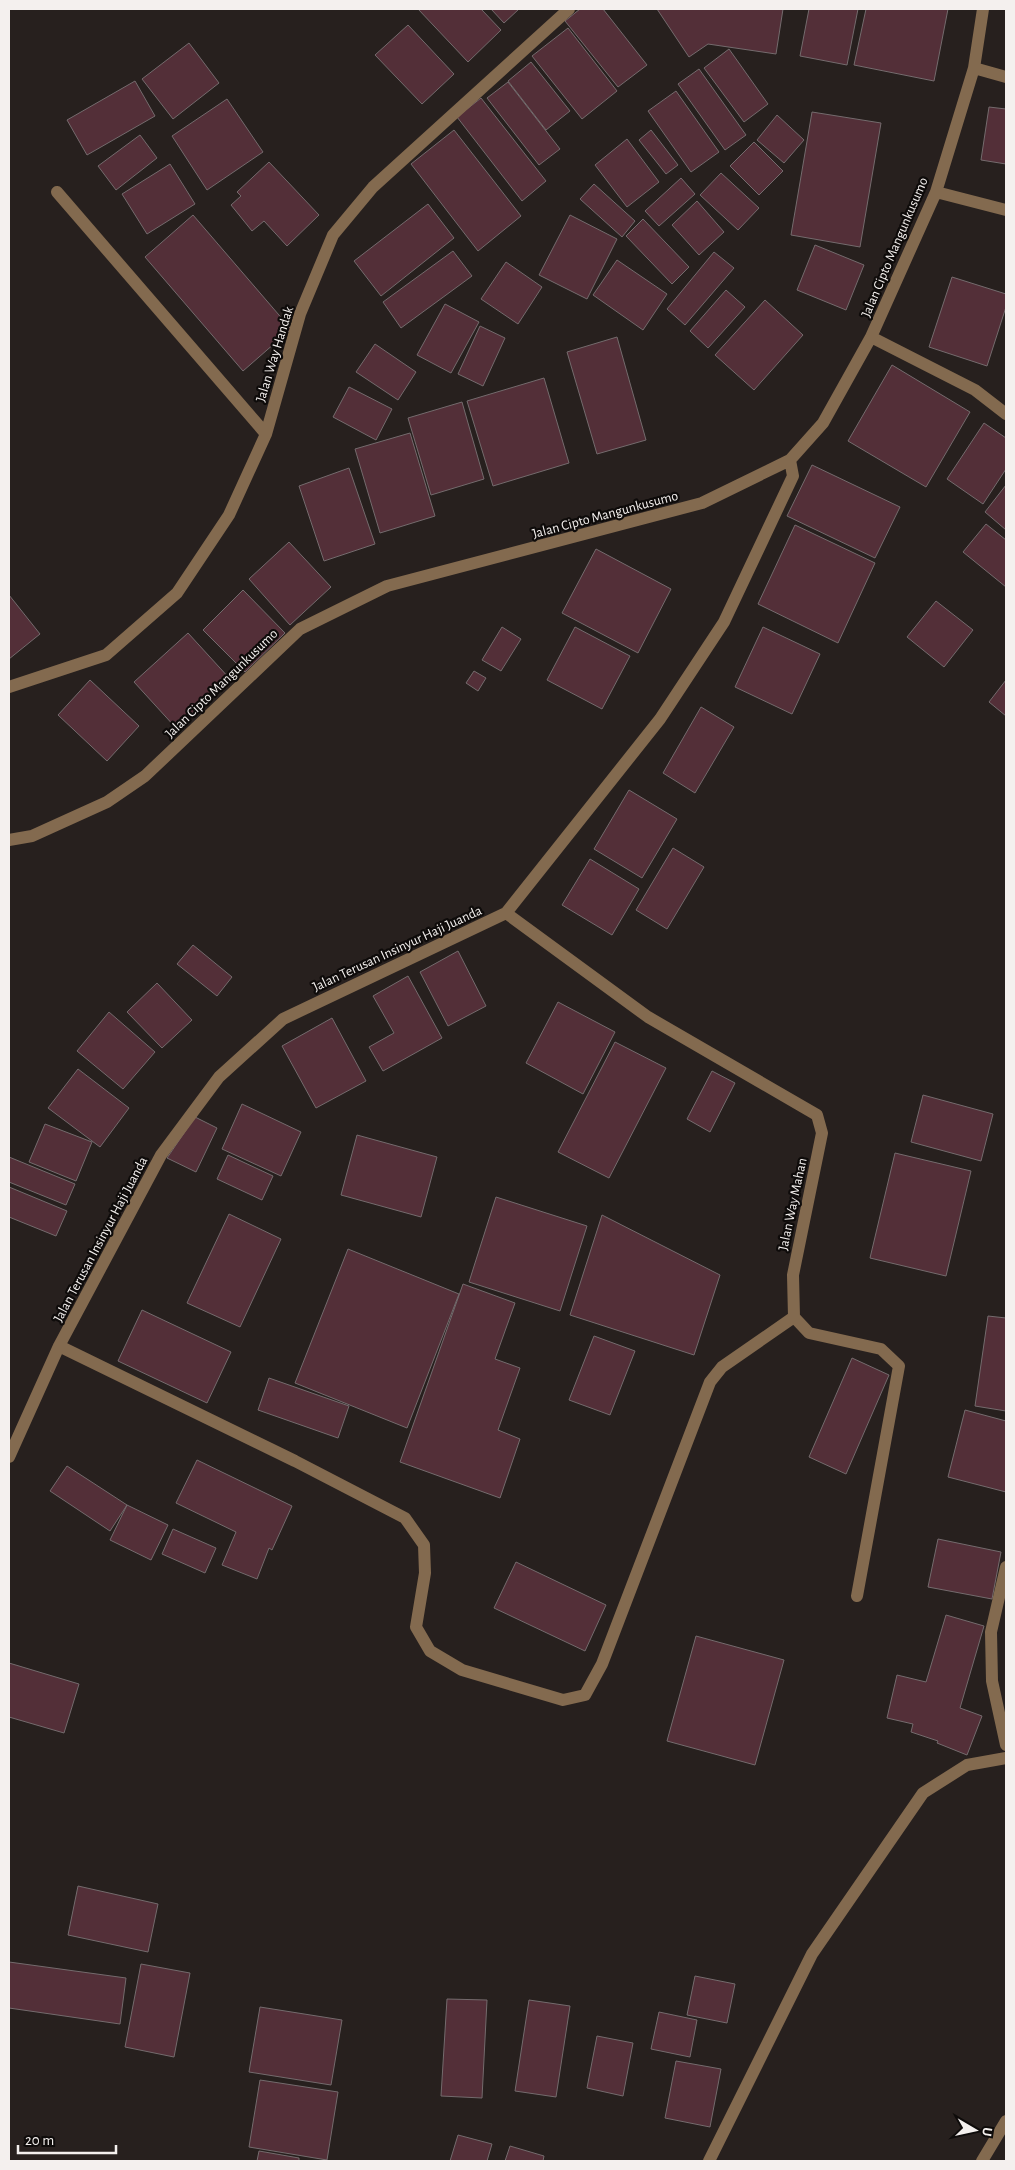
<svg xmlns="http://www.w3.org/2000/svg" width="1015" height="2170" font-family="'Alegreya Sans',sans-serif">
  <rect width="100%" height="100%" fill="#27201e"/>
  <path fill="#532f38" stroke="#746b6d" d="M418 9H481L501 30 468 62Z
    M491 9H519L504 23Z
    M580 9H603L647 65 618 87 565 21Z
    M657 9H783L776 54 708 44 689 57Z
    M809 9H858L847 65 800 56Z
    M866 9H948L934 81 854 65Z
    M408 25 454 74 422 104 375 55Z
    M568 28 617 91 582 119 532 56Z
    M189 43 219 83 173 119 142 79Z
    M729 49 768 104 744 122 704 68Z
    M531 62 570 111 546 130 508 81Z
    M699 69 746 135 725 150 678 84Z
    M135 81 155 116 87 155 67 120Z
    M508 82 560 149 539 165 487 98Z
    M676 91 719 152 691 172 648 111Z
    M481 98 546 181 522 201 457 117Z
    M227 99 263 152 207 190 172 136Z
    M989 107 1006 109V164L981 160Z
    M812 112 881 123 860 247 791 235Z
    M777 115 804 140 784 163 757 140Z
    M454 130 521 216 478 251 411 164Z
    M651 130 678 165 666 174 639 140Z
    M140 135 157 158 116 190 98 166Z
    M627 139 659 182 627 207 595 165Z
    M754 142 783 171 759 195 730 166Z
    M269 162 319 215 287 246 264 221 252 231 231 205 241 196 237 192Z
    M170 164 195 204 147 234 122 194Z
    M721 173 759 208 738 230 700 195Z
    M681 178 695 194 659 226 645 211Z
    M594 184 635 221 622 237 580 199Z
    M697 201 724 232 699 255 672 225Z
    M428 204 454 238 381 296 354 261Z
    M193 215 291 329 243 371 145 257Z
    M570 215 617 239 587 299 539 275Z
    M643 219 689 267 672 284 626 236Z
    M815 245 864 265 846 310 797 290Z
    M453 251 472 276 401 328 383 302Z
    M714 252 734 268 685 325 667 309Z
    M617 260 667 294 643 330 593 295Z
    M506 262 542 287 518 324 481 299Z
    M952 277 1006 294V307L987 366 929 347Z
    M726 290 745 307 708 348 690 331Z
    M765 300 803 335 754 390 715 355Z
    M445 304 479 322 451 373 417 355Z
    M480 326 505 338 483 386 458 374Z
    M617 337 646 440 597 454 567 352Z
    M375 344 416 372 398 400 356 372Z
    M892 365 970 412 926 487 848 441Z
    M544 378 569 463 493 486 467 401Z
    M349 387 392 409 376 440 333 417Z
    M462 402 484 479 431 495 408 418Z
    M984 423 1006 438V469L983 504 947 479Z
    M410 433 435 516 380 533 355 449Z
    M812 465 900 507 875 558 787 516Z
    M349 468 375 544 324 561 299 486Z
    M1006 485V530L985 512Z
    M986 524 1006 540V587L963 552Z
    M795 525 875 563 838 643 758 604Z
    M289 542 331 587 290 625 249 579Z
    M596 549 671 589 638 653 562 613Z
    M243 590 285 633 245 672 203 630Z
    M9 595 40 634 9 659Z
    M936 601 973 630 944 667 907 637Z
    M502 627 521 639 501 671 482 660Z
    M575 627 630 656 602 709 547 680Z
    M763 627 820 654 792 714 735 687Z
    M188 633 230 679 176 728 134 682Z
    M474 671 486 678 478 691 466 683Z
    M90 680 139 726 107 761 58 715Z
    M1006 680V716L989 702Z
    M701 707 734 727 695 793 663 773Z
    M629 790 677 819 642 878 594 849Z
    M673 848 704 867 667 929 636 910Z
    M590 859 639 889 612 935 562 905Z
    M193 945 232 977 217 996 177 964Z
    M458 951 486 1006 448 1026 420 972Z
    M408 976 442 1038 383 1071 369 1047 394 1033 373 996Z
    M157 983 192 1020 162 1048 127 1012Z
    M558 1002 615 1032 583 1094 526 1063Z
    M109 1012 155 1052 123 1089 77 1051Z
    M332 1018 366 1081 316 1108 282 1046Z
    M615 1042 666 1068 609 1178 558 1152Z
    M78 1069 129 1108 100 1147 48 1108Z
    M712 1071 735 1083 710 1132 687 1119Z
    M923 1095 993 1114 981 1161 911 1142Z
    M242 1104 301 1132 281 1176 222 1149Z
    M195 1117 217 1128 196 1172 167 1158Z
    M45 1124 92 1142 76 1181 29 1162Z
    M357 1135 437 1157 421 1217 341 1195Z
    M895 1153 971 1171 946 1276 870 1258Z
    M228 1155 273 1176 262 1200 217 1179Z
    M9 1157 75 1184 66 1205 9 1182Z
    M9 1187 67 1211 56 1236 9 1217Z
    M496 1197 587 1226 560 1311 469 1282Z
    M229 1214 281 1239 240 1327 187 1303Z
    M602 1215 720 1275 694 1355 570 1315Z
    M348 1249 459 1294 407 1428 295 1383Z
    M463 1284 515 1303 495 1359 520 1368 498 1430 520 1439 500 1498 400 1462Z
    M142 1310 231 1352 207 1403 118 1361Z
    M988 1316 1006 1318V1411L975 1406Z
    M594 1336 635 1351 610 1415 569 1400Z
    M852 1358 889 1375 846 1474 809 1457Z
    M269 1378 349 1406 338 1438 258 1410Z
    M965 1410 1006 1421V1492L948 1477Z
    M197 1460 292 1506 272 1550 269 1548 257 1579 222 1565 236 1532 176 1503Z
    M67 1466 127 1505 110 1531 50 1491Z
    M127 1505 168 1525 151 1560 110 1540Z
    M173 1529 216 1548 205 1573 162 1554Z
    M938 1539 1001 1552 992 1599 928 1587Z
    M516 1562 606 1605 585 1651 494 1608Z
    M946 1615 984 1626 960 1708 982 1716 967 1755 937 1743 938 1741 911 1732 913 1724 887 1718 897 1675 926 1682Z
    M696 1636 784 1660 755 1765 667 1741Z
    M9 1663 79 1684 64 1733 9 1717Z
    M78 1886 158 1904 148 1952 68 1935Z
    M9 1962 126 1978 120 2024 9 2008Z
    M141 1964 190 1973 174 2057 125 2047Z
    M695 1976 735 1984 727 2023 687 2015Z
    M447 1999 487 2000 482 2098 441 2096Z
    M529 2000 570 2006 556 2097 515 2091Z
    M260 2007 342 2020 331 2085 249 2072Z
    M659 2012 697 2020 690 2057 651 2049Z
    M597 2036 633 2043 623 2096 587 2088Z
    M676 2061 721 2069 710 2127 665 2118Z
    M260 2080 338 2092 327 2160 249 2147Z
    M458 2135 492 2144 487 2161H450Z
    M510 2146 544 2156 543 2161H505Z
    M259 2151 299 2158V2161H257Z"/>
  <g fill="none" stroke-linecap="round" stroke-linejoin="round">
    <path stroke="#836a4f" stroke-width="12" d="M974 68 1006 77
      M57 192 266 434
      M936 192 1006 210
      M871 337 975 390 1006 414
      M9 687 106 655 177 593 229 515 266 434 300 314 333 235 373 187 569 9
      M9 840 32 836 107 802 145 776 300 629 387 586 702 503 790 460 823 423 871 337 936 192 974 68 983 9
      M506 913 648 1017 817 1115 822 1133 793 1275 794 1317 809 1333 881 1349 899 1366 857 1596
      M59 1346 295 1461 405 1518 424 1545 425 1573 416 1627 430 1651 462 1670 563 1700 585 1695 602 1664 710 1382 722 1367 794 1317
      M9 1457 59 1346 161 1155 219 1077 283 1019 506 913 660 719 724 622 793 476 790 460
      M1006 1567 991 1632 992 1681 1006 1745
      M709 2161 812 1954 923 1793 967 1765 1006 1758
      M982 2161 1006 2121"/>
  </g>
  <g text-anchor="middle" stroke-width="4.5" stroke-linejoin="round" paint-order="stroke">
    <g font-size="14" fill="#f4f0ee" stroke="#0e0b0a">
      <text transform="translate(894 247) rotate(-67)" y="5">Jalan Cipto Mangunkusumo</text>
      <text transform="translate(274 354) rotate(-73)" y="5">Jalan Way Handak</text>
      <text transform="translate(605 514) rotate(-15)" y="5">Jalan Cipto Mangunkusumo</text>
      <text transform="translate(221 683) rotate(-44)" y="5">Jalan Cipto Mangunkusumo</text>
      <text transform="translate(397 948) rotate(-25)" y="5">Jalan Terusan Insinyur Haji Juanda</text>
      <text transform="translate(792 1204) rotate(-78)" y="5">Jalan Way Mahan</text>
      <text transform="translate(100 1239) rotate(-62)" y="5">Jalan Terusan Insinyur Haji Juanda</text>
    </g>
  </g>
  <rect width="1015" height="2170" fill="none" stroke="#f4f0ee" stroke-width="20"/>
  <g transform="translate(975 2130) rotate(99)" stroke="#0e0b0a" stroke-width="4" paint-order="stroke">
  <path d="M0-4L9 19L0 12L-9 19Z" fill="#f4f0ee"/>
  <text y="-8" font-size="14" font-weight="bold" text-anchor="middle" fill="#f4f0ee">U</text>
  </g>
  <path d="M18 2145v8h98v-8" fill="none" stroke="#f4f0ee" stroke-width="2.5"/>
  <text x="25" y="2145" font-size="15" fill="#f4f0ee" stroke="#0e0b0a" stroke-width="4" paint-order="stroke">20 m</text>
</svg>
